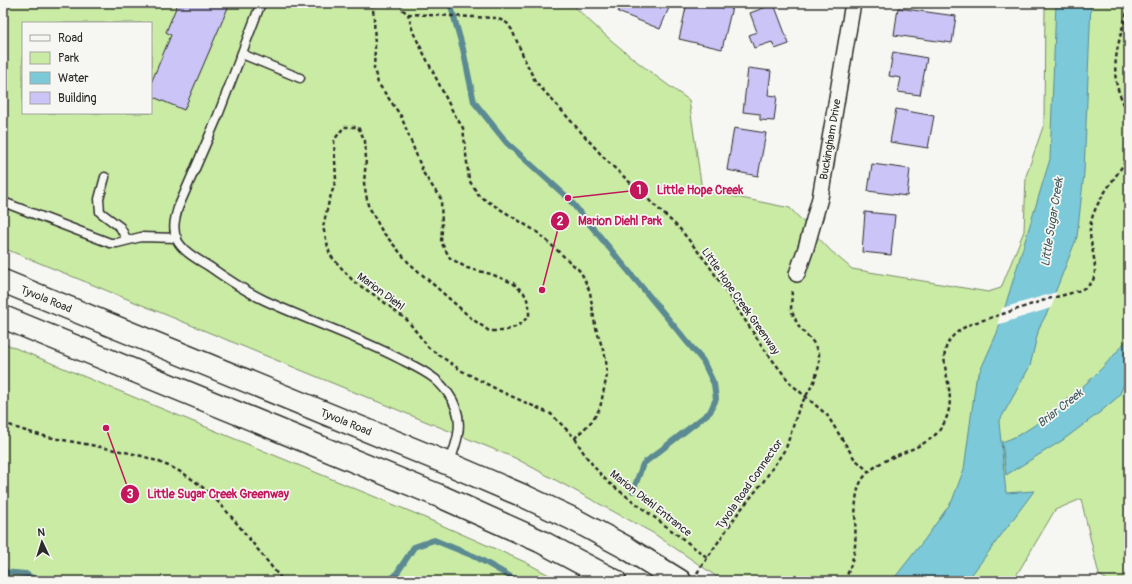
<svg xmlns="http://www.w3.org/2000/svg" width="1132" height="584" font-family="Pangolin,sans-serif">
  <rect width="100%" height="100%" fill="#f6f6f2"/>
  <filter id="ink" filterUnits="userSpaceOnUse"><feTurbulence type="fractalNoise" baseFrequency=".025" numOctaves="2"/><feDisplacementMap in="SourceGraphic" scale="8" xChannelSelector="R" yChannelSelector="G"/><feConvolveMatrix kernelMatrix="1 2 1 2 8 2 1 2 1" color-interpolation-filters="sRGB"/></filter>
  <g filter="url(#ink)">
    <path fill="#c9eba4" stroke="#7a8b68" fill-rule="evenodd" d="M3 3H571C607 39 647 71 689 100L702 190 790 208 831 251 852 269 988 292 1001 288 1024 231 1026 176 1044 124 1045 3H1129V581H1109L1099 575 1081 499 1055 510 1013 581H723L653 533 515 458 3 248ZM23 23H151V113H23Z
      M3 343 414 513 525 562 560 581H3Z"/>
    <path fill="#7bc9d9" stroke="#5b8a93" d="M1056 3H1091L1084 173 1077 237 1047 313 1039 328 1030 366 999 422 1006 493 1034 491 967 581H892L925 539 952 501 964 469 976 380 997 333 1050 159Z
      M1129 337V372L1119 396 1099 413 1063 440 1006 475 1002 442C1023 435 1040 422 1057 408 1084 387 1108 364 1129 337Z"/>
    <path fill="#f6f6f2" d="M1057 292 1051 308 997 325 1002 308Z"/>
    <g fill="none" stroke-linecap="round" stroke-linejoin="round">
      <path stroke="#5b8a93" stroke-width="6" d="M450 3 463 49 474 102 507 143 568 198 703 361 714 384 716 399 710 412 643 464 633 491
        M3 572 26 574 37 581
        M386 581 395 576 414 547 434 540 476 557 518 581"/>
    </g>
    <path fill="#cbc4f6" stroke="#2b2b2b" d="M178 3H230L184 110 151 96V83L171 35 166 32Z
      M622 3H671L660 29 618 12Z
      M687 3H733L722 49 679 39Z
      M774 4 789 44 775 49 772 42 754 48 749 35 757 32 750 13Z
      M898 8 956 16 952 43 894 35Z
      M893 52 927 58 920 95 898 92 901 78 889 76Z
      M748 68 771 71 768 95 777 96 774 121 760 120V114L743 112Z
      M896 109 934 116 928 148 890 142Z
      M734 128 766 133 758 176 727 170Z
      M872 164 910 169 907 196 868 191Z
      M865 212 895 215 891 255 862 252Z"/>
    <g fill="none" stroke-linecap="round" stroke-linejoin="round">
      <defs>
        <path id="service" d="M261 3 217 118 178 208C175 218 172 229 177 240 183 252 199 260 210 267 227 279 245 291 264 300 309 321 356 336 400 359 412 365 425 371 435 379 443 386 452 397 456 408 463 427 456 445 449 464
          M242 54 300 78
          M105 177 99 199 100 212 120 227 127 240
          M3 202 110 243H117L141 237 177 238"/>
        <g id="minor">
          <path id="s1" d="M797 274 806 248 820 198 853 3"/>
        </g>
        <g id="secondary">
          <path id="s2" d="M3 281 449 464 526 497 573 519 625 547 680 581"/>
          <path d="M3 317 442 497 540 541 615 581"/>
        </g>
      </defs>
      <use href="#service" stroke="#2b2b2b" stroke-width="11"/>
      <use href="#minor" stroke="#2b2b2b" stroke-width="18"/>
      <use href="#secondary" stroke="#2b2b2b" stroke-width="25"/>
      <path stroke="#2b2b2b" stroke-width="2.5" stroke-dasharray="4 3" stroke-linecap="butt" d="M372 3 374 17 375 47 374 69 378 83 401 116 424 174 441 199 442 229 441 242 450 258 467 268 491 274 513 283 524 293 529 304V316L518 326 504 331H489L471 318 408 262 382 231 368 205 364 183 366 159 365 141 358 127H344L334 140 336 180 329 201 323 227 330 255 354 282 376 296 407 320 429 348 462 371 502 392 551 414 575 438 592 421 600 408 607 375 606 359 595 325 590 292 581 272 537 232 479 196 469 180 463 128 453 112 413 32 408 14
        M400 3 403 10 408 14 495 18 501 20 507 23 512 30 525 60 535 81 607 161 680 229 708 264 764 349 791 384 827 415 854 458 869 472
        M1129 6C1122 29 1111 62 1117 86 1120 97 1126 107 1129 118
        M3 422C36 438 70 440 105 448 126 452 147 456 166 465 201 479 224 507 247 536 259 551 271 566 283 581
        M575 438C584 455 595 469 609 483L708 558
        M697 573 738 513 763 482 786 448 799 408 814 382 819 366V353L813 342 799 327 791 310 792 290
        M845 581C849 570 854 558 855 546 857 527 851 493 864 477 888 448 937 454 948 413 958 378 921 346 973 323 998 316 1023 307 1048 299 1061 295 1081 293 1091 283 1101 272 1089 244 1090 229 1092 202 1117 179 1129 154"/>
      <use href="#service" stroke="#f6f6f2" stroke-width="8"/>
      <use href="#minor" stroke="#f6f6f2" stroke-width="15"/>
      <use href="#secondary" stroke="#f6f6f2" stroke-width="22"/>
    </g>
  </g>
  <g text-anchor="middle" stroke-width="3.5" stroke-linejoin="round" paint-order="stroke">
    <g font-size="11" fill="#2b2b2b" stroke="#f6f6f2">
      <text dy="4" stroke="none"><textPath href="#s1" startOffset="139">Buckingham Drive</textPath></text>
      <text transform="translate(381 291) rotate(36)" y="4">Marion Diehl</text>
      <text dy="4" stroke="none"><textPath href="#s2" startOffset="47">Tyvola Road</textPath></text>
      <text transform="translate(741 301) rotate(55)" y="4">Little Hope Creek Greenway</text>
      <text dy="4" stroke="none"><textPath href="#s2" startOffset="371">Tyvola Road</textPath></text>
      <text transform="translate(749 484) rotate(-55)" y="4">Tyvola Road Connector</text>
      <text transform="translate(651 503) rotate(38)" y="4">Marion Diehl Entrance</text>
    </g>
    <g font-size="12" font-style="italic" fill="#435a5f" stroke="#f6f6f2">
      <text transform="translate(1052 222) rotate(-81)" y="4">Little Sugar Creek</text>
      <text transform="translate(1060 408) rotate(-38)" y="4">Briar Creek</text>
    </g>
  </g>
  <path fill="none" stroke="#c2185b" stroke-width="1.5" d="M568 198L639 190M542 290L560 221M106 428L130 494"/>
  <g fill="#c2185b" stroke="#f6f6f2" stroke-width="1.5">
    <circle cx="568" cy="198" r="4"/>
    <circle cx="542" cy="290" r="4"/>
    <circle cx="106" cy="428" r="4"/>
    <circle cx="639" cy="190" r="10"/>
    <circle cx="560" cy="221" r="10"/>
    <circle cx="130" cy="494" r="10"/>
  </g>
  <g font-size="12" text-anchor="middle" font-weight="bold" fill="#fff">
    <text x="639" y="194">1</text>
    <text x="560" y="225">2</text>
    <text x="130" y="498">3</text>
  </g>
  <g font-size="12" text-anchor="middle" font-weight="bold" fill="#c2185b" stroke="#f6f6f2" stroke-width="3.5" stroke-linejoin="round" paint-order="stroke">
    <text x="700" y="194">Little Hope Creek</text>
    <text x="620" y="225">Marion Diehl Park</text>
    <text x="218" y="498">Little Sugar Creek Greenway</text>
  </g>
  <rect width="1132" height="584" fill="none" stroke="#f6f6f2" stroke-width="16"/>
  <rect x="8" y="8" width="1116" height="568" fill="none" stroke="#2b2b2b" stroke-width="1.5" filter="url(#ink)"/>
  <rect x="22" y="22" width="130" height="92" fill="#f6f6f2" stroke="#a5a5a2"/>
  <rect x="30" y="35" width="20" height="6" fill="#f6f6f2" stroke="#a5a5a2"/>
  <text x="58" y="42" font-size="12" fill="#2b2b2b">Road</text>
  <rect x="30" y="52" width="20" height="12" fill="#c9eba4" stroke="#a5a5a2"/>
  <text x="58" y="62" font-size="12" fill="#2b2b2b">Park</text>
  <rect x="30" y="72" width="20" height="12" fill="#7bc9d9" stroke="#a5a5a2"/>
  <text x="58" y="82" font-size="12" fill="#2b2b2b">Water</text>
  <rect x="30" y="92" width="20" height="12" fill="#cbc4f6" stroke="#a5a5a2"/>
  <text x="58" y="102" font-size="12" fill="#2b2b2b">Building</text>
  <g transform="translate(42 542) rotate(356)" stroke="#f6f6f2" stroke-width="3" paint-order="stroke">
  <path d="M0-3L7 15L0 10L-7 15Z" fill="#2b2b2b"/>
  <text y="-6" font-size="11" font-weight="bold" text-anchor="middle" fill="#2b2b2b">N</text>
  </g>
</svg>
